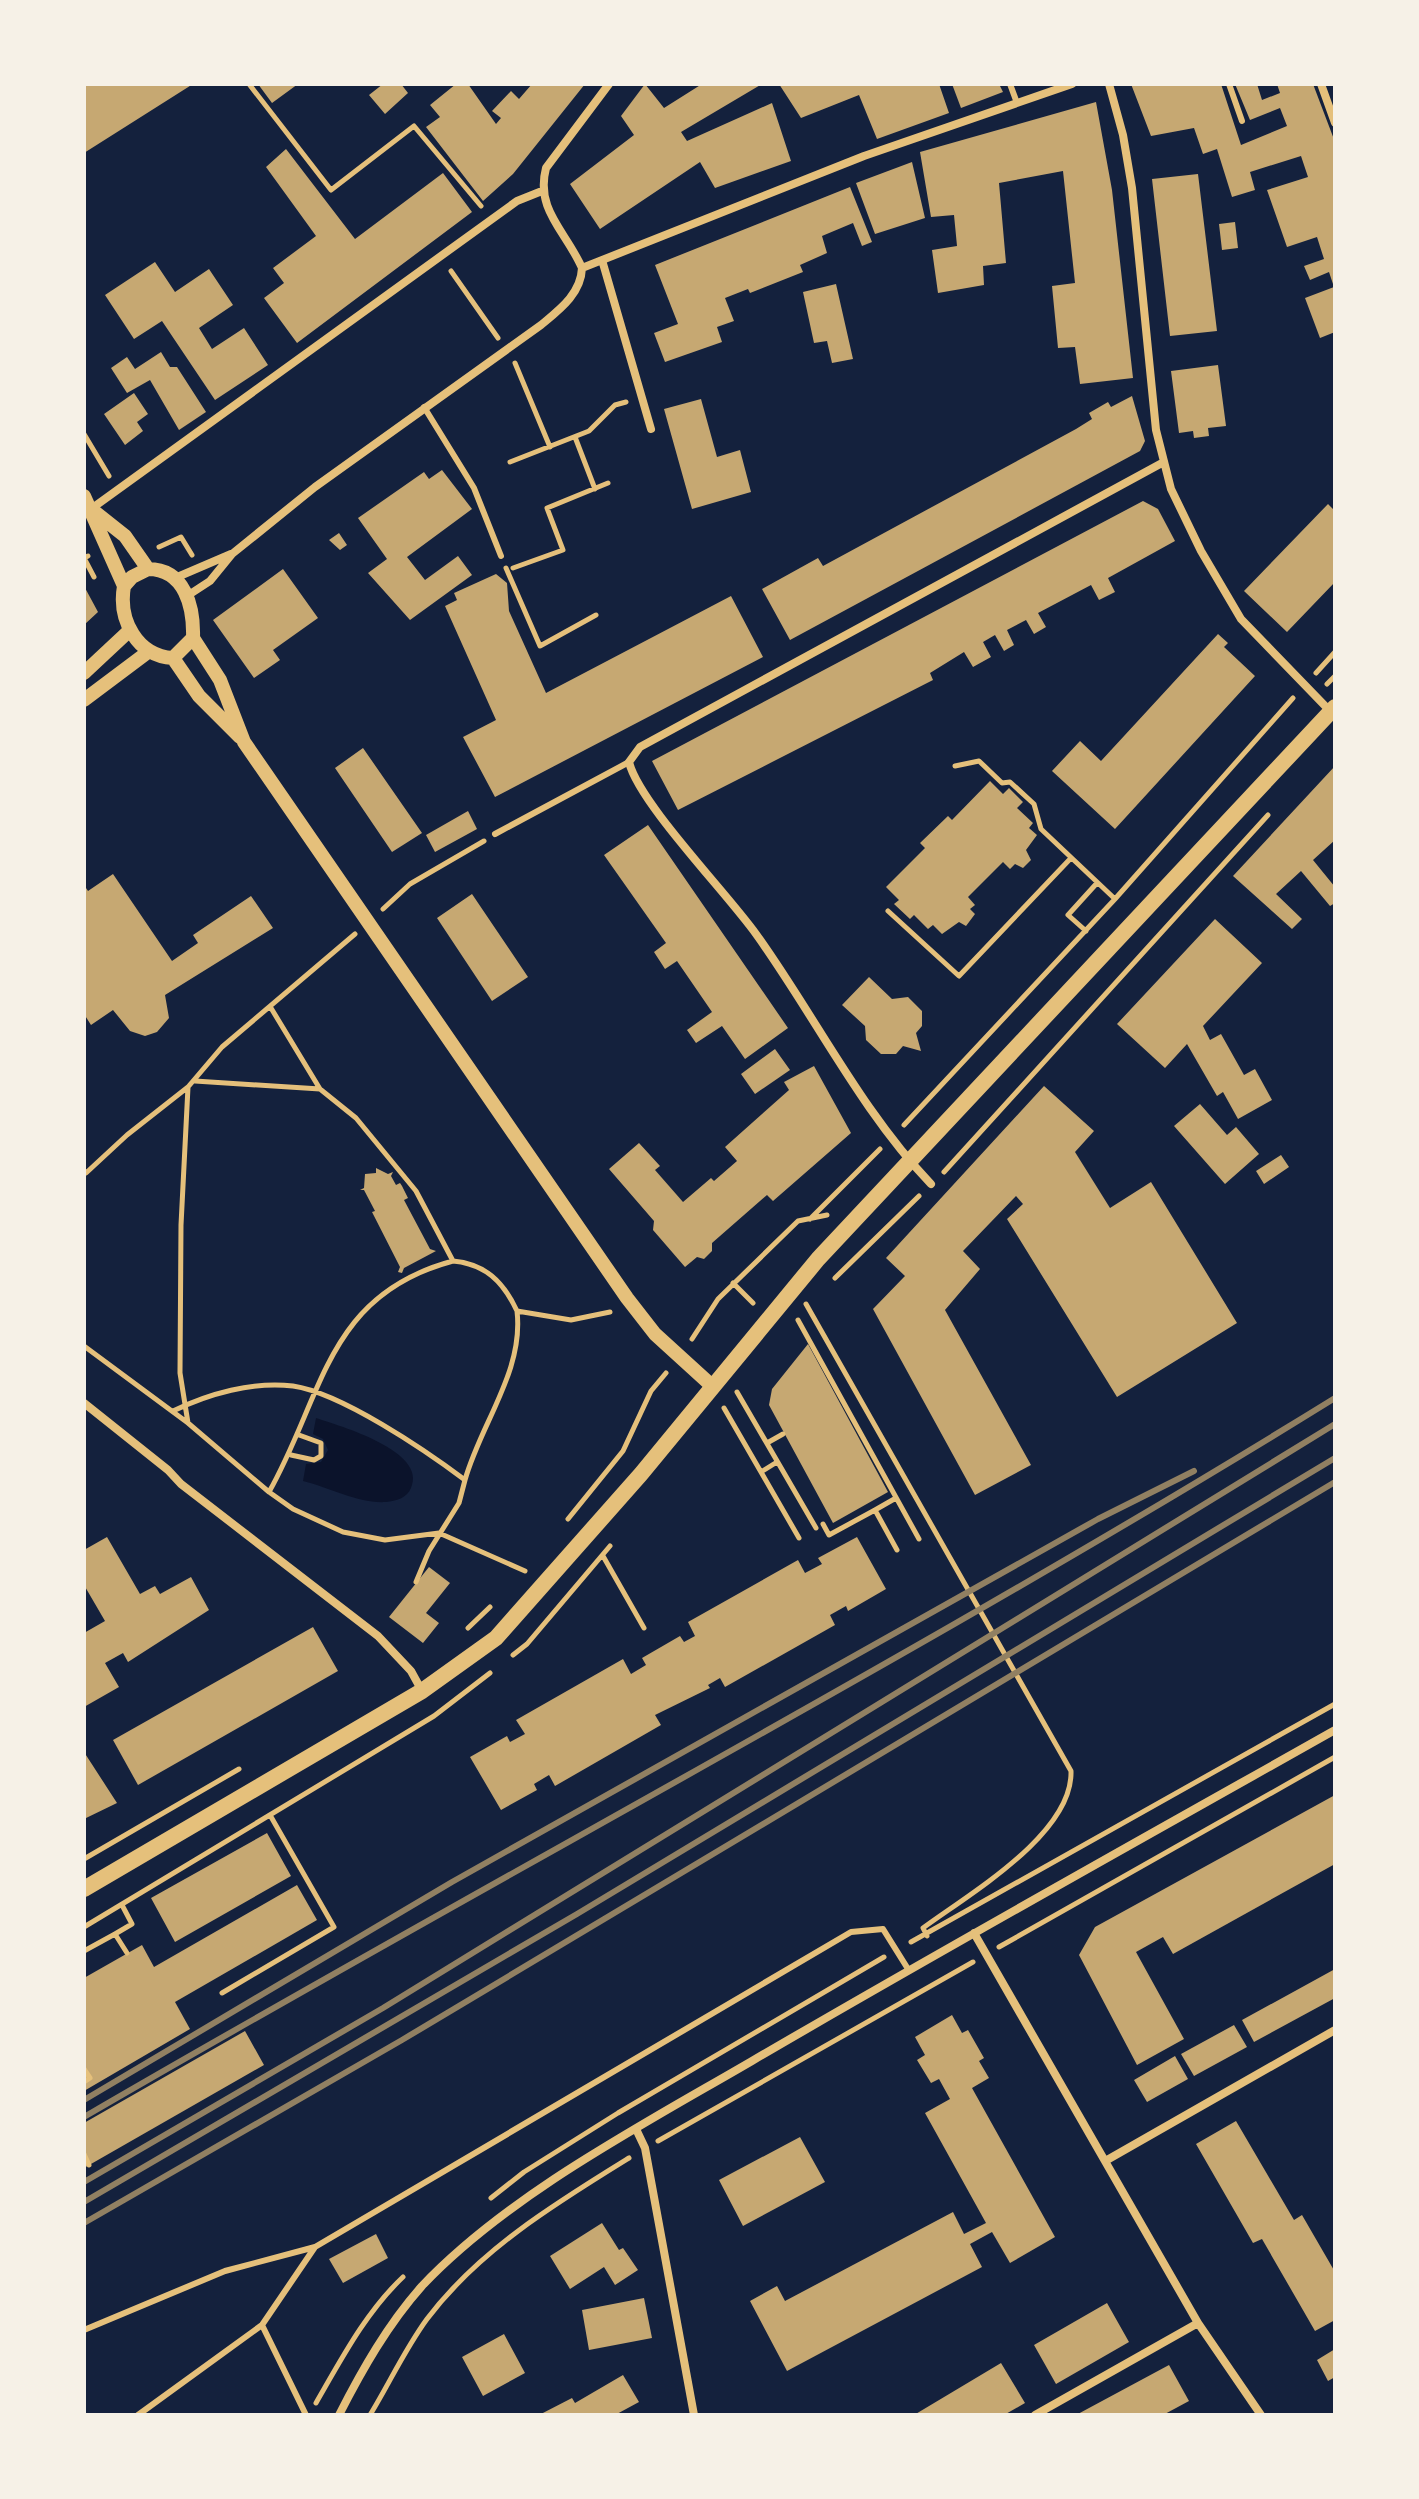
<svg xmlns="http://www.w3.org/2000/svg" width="1419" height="2499" font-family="Commissioner,sans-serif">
  <rect width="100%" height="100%" fill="#14213d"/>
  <path fill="#0b132b" d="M316 1418C340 1426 428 1451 411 1488 407 1498 396 1501 386 1502 360 1504 328 1487 303 1481L306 1464 321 1462 328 1450 323 1439 313 1434Z"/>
  <path fill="#c6a872" d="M84 84H193L84 153Z
    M258 84H298L272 103Z
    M383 84H401L408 93 385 114 369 95Z
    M456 84H468L496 124 501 118 492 111 511 91 519 99 532 84H585L513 174 483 201 426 127 440 117 430 105Z
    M645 84 664 108 702 84H762L681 132 687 141 772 103 791 161 715 188 700 162 600 229 570 184 634 135 621 116Z
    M779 84H939L949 113 877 139 859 95 801 118Z
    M952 84H999L1003 92 961 108Z
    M1131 84H1221L1241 145 1287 126 1280 108 1250 120 1235 84H1257L1262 100 1280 93 1277 84H1313L1335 142V332L1320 338 1305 298 1334 287 1329 272 1310 280 1304 266 1324 259 1317 237 1287 247 1267 190 1308 177 1301 156 1250 172 1255 190 1232 197 1217 149 1203 154 1194 128 1151 136Z
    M1096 102 1112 190 1133 378 1080 384 1075 347 1058 348 1052 286 1075 283 1063 171 999 183 1006 263 983 266 984 285 938 293 932 250 957 246 954 215 931 217 920 152Z
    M286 149 355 239 443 173 472 212 297 343 264 298 284 283 273 268 316 236 266 167Z
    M912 162 925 218 875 234 856 183Z
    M1198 174 1217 331 1170 336 1152 179Z
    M850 187 872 242 862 246 853 223 822 236 827 253 800 265 803 272 750 293 748 289 725 298 734 321 717 327 722 342 665 362 654 333 678 324 655 265Z
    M1235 222 1238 248 1222 250 1219 224Z
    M155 262 175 292 209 269 233 305 199 328 212 349 244 328 268 365 215 400 162 321 134 339 105 295Z
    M836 284 853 359 832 363 827 341 814 343 803 292Z
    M161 352 170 367H177L206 412 179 430 150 380 127 393 111 368 127 357 135 369Z
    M1218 365 1226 426 1208 428 1209 436 1194 438 1193 431 1179 433 1171 371Z
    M134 393 148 414 137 422 143 431 125 445 104 414Z
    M1132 396 1145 441 1140 451 790 640 762 589 818 558 823 566 1076 429 1092 419 1089 413 1108 402 1111 407Z
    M701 399 717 457 740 450 751 492 692 509 664 409Z
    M442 470 472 509 407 557 425 580 458 556 472 575 410 620 368 573 387 559 358 518 424 472 429 479Z
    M1143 501 1158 509 1175 541 1108 578 1115 592 1099 600 1091 585 1038 613 1046 627 1034 634 1026 620 1007 630 1014 645 1004 651 995 635 983 642 991 657 973 667 964 652 930 673 933 680 678 810 652 761Z
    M1328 504 1335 511V582L1287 632 1244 591Z
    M339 533 347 545 340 550 329 540Z
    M283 569 318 618 273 650 280 660 254 678 213 620Z
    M496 574 507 583 509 611 546 693 731 596 763 657 495 797 463 737 496 720 445 606 457 600 454 593Z
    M84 586 98 612 84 625Z
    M1218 634 1228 643 1224 647 1255 676 1115 829 1052 771 1080 741 1101 761Z
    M363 748 422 833 392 852 335 768Z
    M1335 766V840L1313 860 1335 887V903L1330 906 1301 871 1276 894 1302 919 1292 929 1233 876Z
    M990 781 1003 794 1009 788 1023 802 1017 808 1033 823 1029 828 1037 835 1026 850 1031 860 1023 868 1015 864 1010 869 1003 862 968 897 975 905 970 909 975 914 966 926 959 922 942 934 933 925 928 929 914 915 910 919 894 904 899 900 886 887 925 848 920 843 948 816 952 820Z
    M468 811 477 829 435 852 426 835Z
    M648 825 788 1028 745 1059 722 1026 696 1043 687 1030 712 1012 677 961 665 969 654 952 666 943 604 855Z
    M113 874 172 961 198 943 193 935 251 896 273 928 165 995 169 1018 157 1032 145 1036 130 1031 113 1010 91 1025 84 1014V885L88 891Z
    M472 894 528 977 492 1001 437 918Z
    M1215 919 1262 963 1203 1026 1210 1040 1221 1034 1244 1075 1255 1069 1272 1100 1238 1119 1223 1092 1217 1096 1187 1044 1165 1068 1117 1024Z
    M869 977 892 999 908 997 922 1011V1026L916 1033 921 1051 903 1046 896 1054H881L866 1040 865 1026 842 1005Z
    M775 1049 790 1070 755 1094 741 1074Z
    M814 1066 851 1133 773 1201 767 1195 712 1243V1251L704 1259 697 1257 685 1267 653 1230 654 1221 609 1169 639 1143 660 1166 655 1170 683 1202 711 1178 714 1181 737 1161 725 1147 789 1090 784 1082Z
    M1044 1086 1094 1131 1075 1152 1110 1208 1151 1182 1237 1323 1117 1397 1007 1219 1023 1204 1016 1196 963 1251 980 1269 945 1310 1031 1465 975 1495 873 1309 905 1276 886 1258Z
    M1200 1104 1227 1135 1236 1127 1259 1154 1225 1184 1174 1126Z
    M1281 1155 1289 1167 1264 1184 1256 1171Z
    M376 1168 388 1174 393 1172 391 1176 396 1185 400 1183 402 1186 408 1198 404 1200 430 1249 436 1251 404 1268 402 1273 398 1272 400 1267 372 1212 375 1211 364 1190H360L364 1188 365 1174 376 1173Z
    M808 1344 888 1492 833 1523 769 1405 772 1389Z
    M107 1537 140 1594 155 1586 160 1594 191 1577 209 1610 128 1662 123 1653 105 1663 119 1687 84 1707V1633L105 1621 84 1585V1550Z
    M857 1537 886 1589 848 1611 846 1606 830 1615 835 1625 725 1687 720 1678 708 1685 710 1688 655 1715 661 1725 555 1786 549 1775 534 1784 537 1790 501 1810 470 1757 507 1736 510 1742 525 1734 516 1720 623 1659 631 1674 646 1665 642 1658 680 1636 684 1642 695 1636 688 1622 798 1560 805 1573 822 1564 818 1558Z
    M429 1567 450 1583 426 1613 439 1623 423 1643 389 1617Z
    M313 1627 338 1671 138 1785 113 1740Z
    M84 1752 117 1803 84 1819Z
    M1335 1795V1864L1173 1954 1163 1937 1136 1952 1184 2039 1137 2065 1079 1955 1095 1927Z
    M267 1833 291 1876 175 1942 151 1898Z
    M297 1885 317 1920 175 2002 190 2029 84 2091V1978L142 1945 154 1967Z
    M1335 1969V1998L1254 2042 1242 2020Z
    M952 2015 962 2033 968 2030 984 2058 979 2061 989 2078 972 2088 1055 2237 1010 2263 992 2232 970 2244 982 2267 787 2371 750 2301 777 2286 785 2301 953 2212 964 2234 986 2223 925 2113 950 2099 939 2079 931 2083 917 2060 925 2055 915 2037Z
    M1234 2025 1247 2047 1194 2076 1181 2054Z
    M245 2031 264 2065 84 2168V2123Z
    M1175 2056 1188 2079 1147 2102 1134 2080Z
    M1236 2121 1294 2220 1302 2215 1335 2272V2320L1315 2331 1262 2239 1253 2243 1196 2144Z
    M800 2137 825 2182 743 2226 719 2180Z
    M602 2223 619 2250 623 2248 638 2270 615 2285 604 2267 570 2289 550 2256Z
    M376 2234 388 2258 343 2283 329 2259Z
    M644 2298 652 2338 589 2350 582 2310Z
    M1107 2303 1129 2342 1056 2384 1034 2345Z
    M504 2334 525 2373 483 2396 462 2357Z
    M1335 2349V2377L1328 2381 1317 2360Z
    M1001 2363 1025 2403 1004 2415H914Z
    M1169 2365 1189 2401 1163 2415H1076Z
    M623 2375 639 2402 615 2415H539L572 2398 575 2403Z"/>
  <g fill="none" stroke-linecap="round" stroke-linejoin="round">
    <path stroke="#e5c07b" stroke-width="5" d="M249 84 331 190 414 126 481 206
      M451 271 498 338
      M515 363 550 447
      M84 434 109 476
      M575 437 595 489
      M510 462 589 431 615 405 626 402
      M159 547 181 537 192 555
      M88 556 84 558 94 577
      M506 568 540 646 596 615
      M513 568 563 550 547 508 608 483
      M1316 673 1335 652
      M1327 684 1335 676
      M955 766 979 761 1002 783 1010 782 1034 804 1041 829 1115 899
      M383 909 410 884 484 841
      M888 911 959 976 1071 858
      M1086 931 1068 915 1097 883
      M271 1008 320 1089 356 1118 416 1191 453 1261C326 1295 324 1395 269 1492L293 1509 343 1532 385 1540 439 1533 525 1571
      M195 1081 320 1089
      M188 1087 222 1047 355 934
      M904 1125 1115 899 1293 698
      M84 1171 86 1173 127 1135 188 1087 181 1225 180 1373 188 1423
      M944 1172 1268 815
      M810 1219 880 1149
      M453 1261C485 1264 503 1281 517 1311L571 1320 610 1312
      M835 1278 919 1196
      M733 1283 753 1303
      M806 1304 1071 1771C1073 1834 969 1894 923 1928L927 1936
      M798 1320 919 1539
      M692 1339 718 1299 798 1221 827 1215
      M84 1346 188 1423 269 1492
      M737 1392 816 1528
      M724 1408 799 1538
      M173 1411C208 1394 253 1381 293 1386 341 1393 425 1450 465 1480L459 1503 429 1551 416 1582
      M767 1443 783 1434
      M291 1455 314 1460 321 1456V1443L299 1435
      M761 1472 777 1462
      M465 1480C481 1423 524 1371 517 1311
      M875 1510 896 1498
      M568 1519 623 1451 651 1391 666 1373
      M823 1524 829 1535 875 1510 897 1550
      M603 1556 644 1628
      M468 1628 490 1607
      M513 1655 527 1644 610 1546
      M84 1859 239 1769
      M84 1927 434 1716 490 1673
      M115 1934 132 1924 122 1905
      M911 1942 1335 1704
      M999 1947 1335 1757
      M84 1951 115 1934 127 1953
      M222 1993 334 1927 270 1815
      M84 2082 90 2078 84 2069
      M658 2141 973 1962
      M84 2154 89 2165
      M491 2198 524 2172 618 2113 884 1957
      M316 2403C342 2358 366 2312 403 2277
      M370 2415C389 2384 405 2349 427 2319 479 2250 556 2203 629 2158"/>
    <path stroke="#e5c07b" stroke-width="6" d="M1010 84 1017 103
      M1229 84 1242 121
      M424 407 474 488 501 556
      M495 834 629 762
      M262 2325 306 2415
      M84 2330 225 2271 315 2247
      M138 2415 262 2325 315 2247 851 1932 883 1929 908 1969"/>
    <path stroke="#e5c07b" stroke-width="8" d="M1109 84 1123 135 1132 188 1156 430 1171 489 1201 551 1241 619 1330 711
      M1321 84 1335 123
      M602 260 651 429
      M582 268 864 156 1072 84
      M91 509 517 201 542 191
      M175 578 231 554
      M187 596 210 581 232 554 315 487 541 325C559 310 581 294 582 268 566 231 535 210 546 168L609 84
      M931 1184C861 1111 815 1016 756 934 727 893 639 803 629 762L640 747 1162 463
      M84 1403 168 1470 181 1484 378 1636 411 1671 422 1691
      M974 1933 1198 2323 1261 2415
      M636 2129 645 2148 694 2415
      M1107 2160 1335 2030
      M339 2415C362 2370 388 2324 422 2286 508 2195 644 2124 752 2061 945 1948 1140 1840 1335 1730
      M1035 2415 1198 2323"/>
    <path stroke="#e5c07b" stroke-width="14" d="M84 496 124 586
      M91 509 125 536 148 569
      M148 569C185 569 194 607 193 638L173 658C137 656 118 620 124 586L132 577Z
      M193 638 220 680 244 742 627 1298 655 1334 711 1385
      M173 658 199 696 240 737
      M84 673 130 630
      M84 700 148 652"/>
    <path stroke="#e5c07b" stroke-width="16" d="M84 1889 422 1691 496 1638 641 1474 818 1259 1335 707"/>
    <path stroke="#918062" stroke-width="6" d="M84 2100 452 1882 1098 1519 1194 1471
      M84 2117C499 1875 926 1651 1335 1398
      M84 2182 383 2008 1335 1424
      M84 2202 577 1914 1335 1458
      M84 2223 402 2040 1335 1482"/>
  </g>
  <rect width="1419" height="2499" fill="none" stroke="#f6f1e7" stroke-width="172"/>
</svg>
